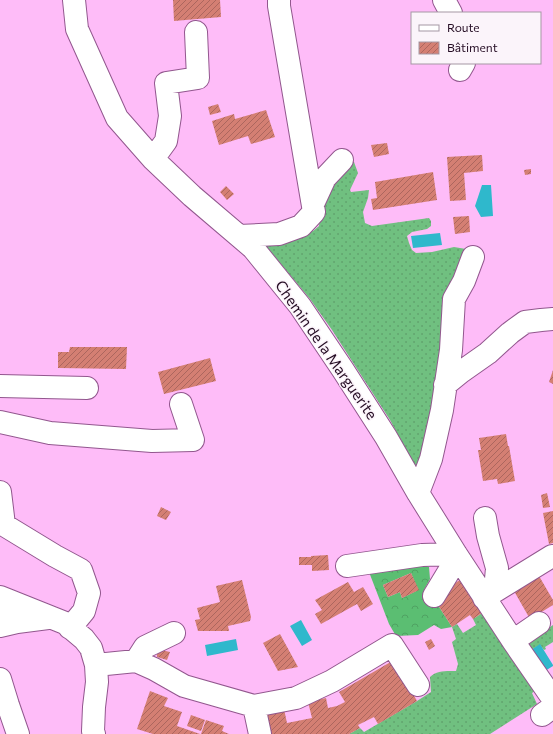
<svg xmlns="http://www.w3.org/2000/svg" width="553" height="734" font-family="Commissioner,sans-serif">
  <defs>
    <pattern id="grass-dots" width="8" height="8" patternUnits="userSpaceOnUse"><rect width="8" height="8" fill="#70c080"/><path d="M2 2h.1M6 6h.1" fill="none" stroke="#61a46e" stroke-width="1.8" stroke-linecap="round"/></pattern>
    <pattern id="forest-crowns" width="20" height="18" patternUnits="userSpaceOnUse"><rect width="20" height="18" fill="#5bbe72"/><path d="M2 6a3 3 0 1 1 6 0M12 15a3 3 0 1 1 6 0" fill="none" stroke="#4fa262"/></pattern>
    <pattern id="building-hatch" width="6" height="6" patternUnits="userSpaceOnUse"><rect width="6" height="6" fill="#d47f73"/><path d="M-1 1l2-2M0 6l6-6M5 7l2-2" fill="none" stroke="#ac665e"/></pattern>
  </defs>
  <rect width="100%" height="100%" fill="#febcf8"/>
  <path fill="url(#grass-dots)" d="M354 162 358 173 350 190 351 192 369 190 368 198 363 212 365 223 372 226 429 218 431 221V226L427 229 412 232 407 236 409 243 412 250 416 253 432 252 454 247 466 249 447 335 420 468 415 467 390 420 332 330 310 299 265 245 313 231 319 226 321 205 348 163Z
    M482 613 538 689 532 693 537 704 490 734H349L360 728 364 732 417 701 431 692 430 677C437 670 447 671 456 671L458 664 452 642 456 639 452 627 457 624 463 633 476 625 473 619Z
    M553 625V642L545 647 546 649 544 650 540 645 531 650 528 642Z"/>
  <path fill="url(#forest-crowns)" fill-rule="evenodd" d="M424 565 429 567 430 579 424 590V597L436 602 452 627 441 629 434 625 418 635 396 636 389 624 369 572ZM411 573 418 590 402 598 400 592 388 597 383 585Z"/>
  <path fill="#2fb8cc" d="M482 185H491L493 216 481 217 475 206Z
    M440 233 442 245 413 248 411 236Z
    M301 620 312 640 302 646 290 626Z
    M236 639 238 650 207 656 205 645Z
    M540 644 553 665V666L545 671 531 650Z"/>
  <path fill="url(#building-hatch)" d="M173 0H220L221 17 174 21Z
    M218 104 221 112 210 115 208 107Z
    M266 110 275 137 251 144 248 136 219 145 212 121 234 114 235 119Z
    M387 143 389 154 374 157 371 145Z
    M482 155 483 171 464 173 466 200 450 201 447 157Z
    M531 169V174L525 175 524 170Z
    M433 172 437 200 373 210 371 199 377 198 375 182Z
    M226 186 234 194 227 200 220 192Z
    M469 216 470 232 455 234 453 217Z
    M70 347H127L126 369 58 368V352H69Z
    M210 358 216 381 164 394 158 372Z
    M553 370V384L549 382Z
    M506 434 508 446H509L515 481 498 484 497 479 483 481 478 450H481L479 438Z
    M547 493 550 507 543 508 541 495Z
    M161 507 171 512 166 520 157 516Z
    M553 511V543L549 544 543 513Z
    M328 555 329 570 312 571V565H299V557H311V556Z
    M411 573 419 590 402 598 400 592 388 597 383 585Z
    M539 576 553 600V605L530 619 514 591Z
    M461 579 482 613 473 619 470 615 452 627 436 602 444 591Z
    M242 580 251 617 250 621 228 626 229 631H198L195 620 200 619 197 608 220 602 216 586Z
    M348 582 354 592 363 587 373 604 361 611 357 604 321 624 315 614 322 610 315 600Z
    M280 634 298 667 278 671 263 643Z
    M431 639 435 646 429 650 425 642Z
    M157 649 170 652 167 660 157 657Z
    M394 660 417 701 378 724 374 717 358 725 360 728 349 734H270L265 713 284 709 287 723 312 718 308 702 326 698 328 708 337 706 345 702 339 692Z
    M150 691 168 698 164 706 182 712 177 726 200 734H153L137 729Z
    M191 715 205 720 201 731 187 726Z
    M206 720 224 726 222 731 229 734H201Z"/>
  <g fill="none" stroke-linecap="round" stroke-linejoin="round">
    <defs>
      <path id="minor" d="M74 0 77 29 117 118 153 159 192 196 253 248 300 306 343 370 386 437 418 493 456 554 513 641 553 699
        M444 0 451 13
        M460 70 464 63
        M153 159 166 141 170 116 166 83 198 78 196 32
        M313 204 325 178 342 160
        M239 236 279 234 301 226 314 212 279 6V0
        M445 385 461 372 488 353 510 333 525 322 541 320 553 319
        M0 386 87 388
        M0 422 50 433 152 441 193 440 181 404
        M0 492 4 525 55 556 81 570 89 593 84 611 70 628
        M418 493 431 459 442 410 451 350 454 299 464 281 473 257
        M485 518 488 536 497 568 495 591
        M347 566 422 555 456 554 451 568 434 596
        M0 597 65 623 84 639 91 648 96 665 97 682 94 707 93 731 94 734
        M484 598 552 556
        M0 626 17 622 48 618
        M513 641 539 623
        M136 661 145 647 174 633
        M96 665 136 661 154 669 184 686 254 706 296 698 332 681 392 645 418 685
        M254 706 260 734
        M542 715 553 707"/>
      <path id="major" d="M0 609 1 618 0 622
        M0 679 8 705 18 734"/>
    </defs>
    <use href="#minor" stroke="#92578e" stroke-width="24"/>
    <use href="#major" stroke="#92578e" stroke-width="24"/>
    <use href="#minor" stroke="#fff" stroke-width="22"/>
    <use href="#major" stroke="#fff" stroke-width="22"/>
  </g>
  <g text-anchor="middle" stroke-width="3" stroke-linejoin="round" paint-order="stroke">
    <g font-size="15" fill="#240c23" stroke="#fbf4fa">
      <text transform="translate(326 350) rotate(55)" y="5">Chemin de la Marguerite</text>
    </g>
  </g>
  <rect x="411" y="12" width="130" height="52" fill="#fbf4fa" stroke="#a597a4"/>
  <rect x="419" y="25" width="20" height="6" fill="#ffffff" stroke="#a597a4"/>
  <text x="447" y="32" font-size="12" fill="#240c23">Route</text>
  <rect x="419" y="42" width="20" height="12" fill="url(#building-hatch)" stroke="#a597a4"/>
  <text x="447" y="52" font-size="12" fill="#240c23">Bâtiment</text>
</svg>
